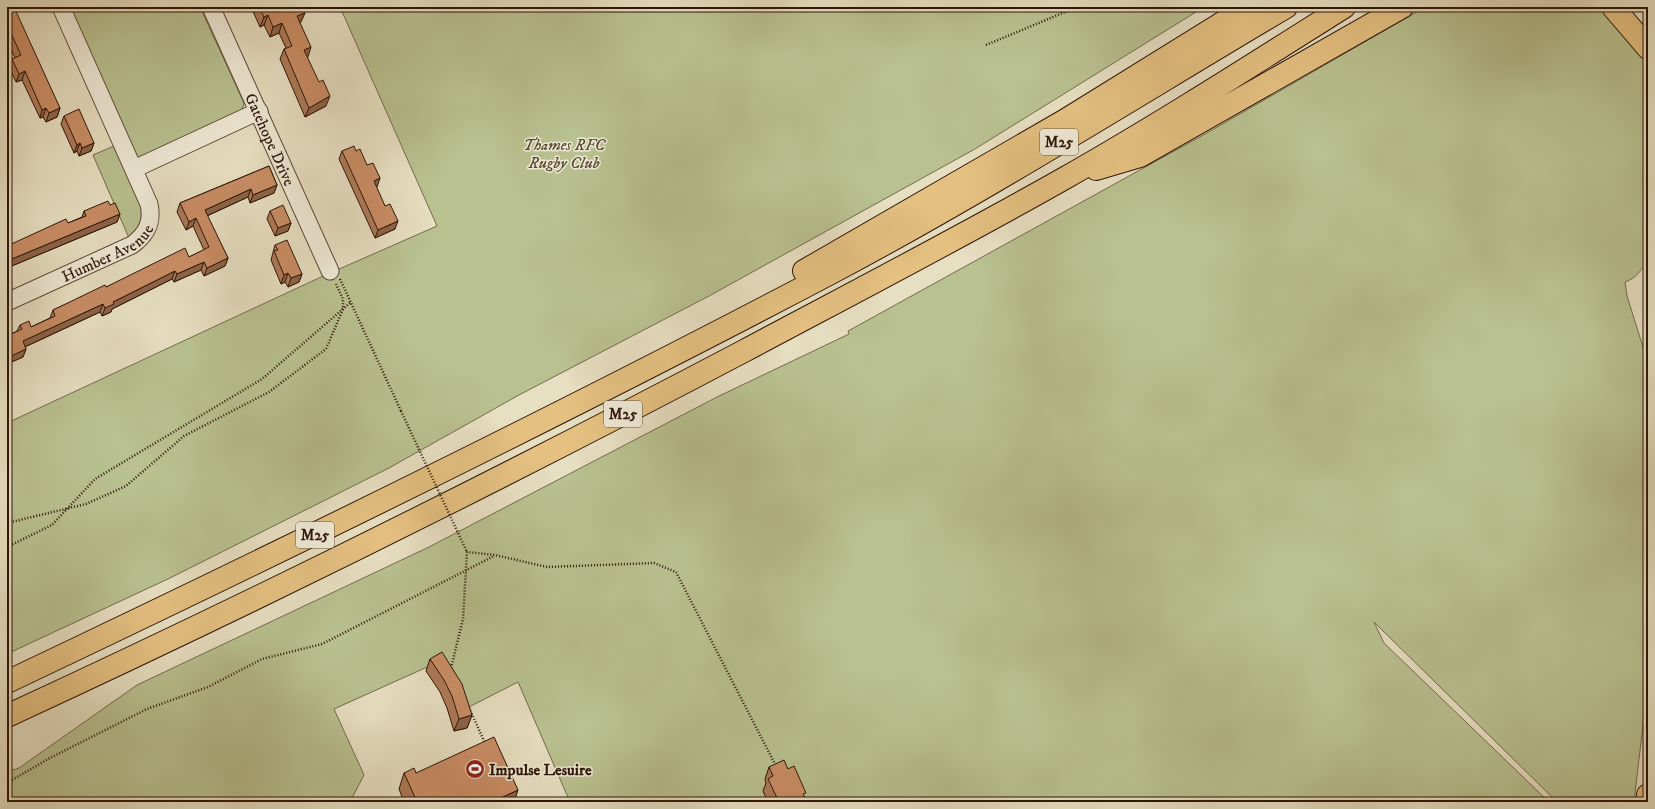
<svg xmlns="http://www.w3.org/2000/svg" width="1655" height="809" font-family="'IM FELL DW Pica',serif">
  <rect width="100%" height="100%" fill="#e7dfc2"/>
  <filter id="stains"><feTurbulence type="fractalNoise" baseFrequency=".005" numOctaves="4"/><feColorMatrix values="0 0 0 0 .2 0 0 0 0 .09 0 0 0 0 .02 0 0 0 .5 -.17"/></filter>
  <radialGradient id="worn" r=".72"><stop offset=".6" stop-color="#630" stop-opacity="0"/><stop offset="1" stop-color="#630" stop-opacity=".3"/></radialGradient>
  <path fill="#b9c190" stroke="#736b4c" d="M65 7H200L244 103 241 114 144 159 135 158Z
    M340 7H1204L975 149 709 296 519 395 389 468 170 578 7 654V423L321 277 437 226Z
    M1425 7H1604L1648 61V260C1641 270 1637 278 1625 282L1627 296 1648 363V682L1634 802H1557L1374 622 1384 643 1549 802H570L518 682 467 708 445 659 334 709 364 775 350 802H7V772L19 768 137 685 429 547 717 397 849 334 848 331 1207 133Z
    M114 146 141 207C143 221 139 228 129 238L93 155Z"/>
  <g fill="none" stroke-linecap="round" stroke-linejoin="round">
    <defs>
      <g id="minor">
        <path id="s1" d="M211 7 330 271"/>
        <path d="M134 169 259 111"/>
        <path id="s2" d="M7 302 132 245C147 234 153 222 149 204L61 7"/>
      </g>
      <path id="major" d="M1613 7 1648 48
        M1647 802 1648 795"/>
      <path id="highway" d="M1096 169 1140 156 1402 7
        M804 271 1064 121 1248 7
        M7 682C283 551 557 417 827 275 984 192 1134 97 1286 7
        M7 716C256 601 501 479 744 351 851 294 959 238 1065 178 1160 124 1252 65 1344 7"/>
    </defs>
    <use href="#minor" stroke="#5c4836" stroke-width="19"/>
    <use href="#major" stroke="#2d1507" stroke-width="24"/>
    <use href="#highway" stroke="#2d1507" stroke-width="24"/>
    <path stroke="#2d1507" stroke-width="2.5" stroke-dasharray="1 2" stroke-linecap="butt" d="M986 45 1077 7
      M340 279 401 411
      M7 523 86 504 126 486 184 436 269 392 326 349 343 309V299L336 284
      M7 547 52 525 95 479 262 379 351 302
      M451 668 463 619 467 552 495 555 547 567 654 563 676 572 776 766
      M469 708 485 743
      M7 783 48 759 147 709 208 687 262 659 322 644 494 556"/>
    <use href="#minor" stroke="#efead7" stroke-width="17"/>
    <use href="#major" stroke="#e4c081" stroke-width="22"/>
    <use href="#highway" stroke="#e4c081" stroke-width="22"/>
    <path stroke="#2d1507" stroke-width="2.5" stroke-dasharray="1 2" stroke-linecap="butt" d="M401 411 467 552"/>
  </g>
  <path fill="#ad7957" stroke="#2d1507" d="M7 7 60 108 57 117 46 122 43 117 40 118 22 80 16 82 9 67 12 59 15 58 7 40Z
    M251 7H285L286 9 301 22 300 23 307 57 326 106 305 117 280 59 284 49 286 48 279 33 270 37 264 25 260 27Z
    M64 116 94 143 91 151 79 156 77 151 74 153 61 124Z
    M342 151H356L367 165 380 178 376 187 395 229 375 238 339 159Z
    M269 166 277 185 274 193 250 203 248 197 207 216 228 258 225 266 204 276 201 270 174 282 172 279 112 309 111 312 102 316 100 312 25 347 26 349 23 357 7 364V336L17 331 20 325 31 327 50 318 53 310 106 287 189 257 204 250 193 226 186 230 177 212 180 203Z
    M110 205 120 214 117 222 7 268 68 223 82 217 84 211Z
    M270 211 291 223 288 231 275 236 267 219Z
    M275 245 302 274 299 282 288 287 285 282 281 284 271 260Z
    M430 659 472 715 467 728 454 731 447 708 440 692 426 671Z
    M769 767 788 769 807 802H768L763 791 766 783 765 779Z
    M404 773H416L514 802H404L399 789Z"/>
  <path fill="#8d6347" stroke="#2d1507" d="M305 13 301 22 294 26 297 16Z
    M268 15 264 25 260 27 264 17Z
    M282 23 279 33 270 37 273 27Z
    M10 31 7 38V32Z
    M311 47 308 57 301 60 304 50Z
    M25 71 22 80 16 82 19 74Z
    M330 96 326 106 305 117 309 108Z
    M46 108 43 117 40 118 42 110Z
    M60 108 57 117 46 122 49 113Z
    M80 143 77 151 74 153 77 145Z
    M94 143 91 151 79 156 82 148Z
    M380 178 377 187 371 189 374 181Z
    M277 185 274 193 250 203 253 195Z
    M251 189 248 197 202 218 205 210Z
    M120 214 117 222 7 268V261Z
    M196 218 193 226 186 230 189 222Z
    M398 221 395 229 375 238 378 230Z
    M291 223 288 231 275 236 278 228Z
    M228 258 225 266 204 276 207 268Z
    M204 262 201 270 174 282 177 274Z
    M175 271 172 279 112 309 111 312 102 316 105 308 113 302Z
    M288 273 285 282 281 284 284 275Z
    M302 274 299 282 288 287 291 278Z
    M103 304 100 312 20 349 23 341Z
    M26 349 23 357 7 364V358Z
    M472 715 467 728 454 731 459 719Z
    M518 790 514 802H494V801Z"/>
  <path fill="#c98d65" stroke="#2d1507" d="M7 7H14L60 108 49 113 46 108 42 110 25 71 19 74 12 59 21 55 10 31 7 32Z
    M259 7H285L286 9 290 7H302L305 13 297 16 311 47 304 50 319 82 323 80 330 96 309 108 284 49 292 46 282 23 273 27 268 15 264 17Z
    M79 109 94 143 82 148 80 143 77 145 64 116Z
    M354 146 356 151 360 149 367 165 373 163 380 178 374 181 385 206 390 204 398 221 378 230 342 151Z
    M269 166 277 185 253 195 251 189 205 210 228 258 207 268 204 262 177 274 175 271 113 302 114 304 105 308 103 304 23 341 26 349 7 358V336L22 329 20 325 29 321 31 327 55 316 53 310 105 285 106 287 185 248 189 257 209 247 196 218 189 222 180 203Z
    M108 201 110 205 115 203 120 214 7 261V246L66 219 68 223 86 216 84 211Z
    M283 205 291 223 278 228 270 211Z
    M287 240 302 274 291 278 288 273 284 275 274 251 278 250 275 245Z
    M442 652 462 684 472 715 459 719 452 696 444 680 430 659Z
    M494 737 518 790 494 801 495 802H417L404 773 414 768 416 773Z
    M784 760 788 769 794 766 806 793 803 794 807 802H779L768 779 773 776 769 767Z"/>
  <defs>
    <symbol id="stadium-disc" viewBox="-11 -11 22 22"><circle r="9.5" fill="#8f2418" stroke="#efead7"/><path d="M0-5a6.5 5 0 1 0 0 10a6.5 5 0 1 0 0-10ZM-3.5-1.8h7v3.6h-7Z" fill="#fff"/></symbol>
  </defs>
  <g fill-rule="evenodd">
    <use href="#stadium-disc" x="464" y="758" width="22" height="22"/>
  </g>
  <g text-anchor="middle" stroke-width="3" stroke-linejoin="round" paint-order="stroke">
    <g fill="#efead7" stroke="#675545" stroke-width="1">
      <rect x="1040" y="129" width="38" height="26" rx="3"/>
      <rect x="604" y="401" width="38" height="26" rx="3"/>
      <rect x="296" y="522" width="38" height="26" rx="3"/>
    </g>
    <g font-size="15" font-weight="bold" fill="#2d1507">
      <text x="1059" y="147">M25</text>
      <text x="623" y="419">M25</text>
      <text x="315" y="540">M25</text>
    </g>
    <g font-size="16" fill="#2d1507" stroke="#efead7">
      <text dy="6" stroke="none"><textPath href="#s1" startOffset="145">Gatehope Drive</textPath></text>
      <text dy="6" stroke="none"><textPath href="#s2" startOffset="112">Humber Avenue</textPath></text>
    </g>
    <g font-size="16" font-style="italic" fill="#574930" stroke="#efead7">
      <text x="564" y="150">Thames RFC<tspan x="564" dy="18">Rugby Club</tspan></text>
    </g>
    <g font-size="16" font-weight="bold" fill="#2d1507" stroke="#efead7" text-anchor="start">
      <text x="489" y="775">Impulse Lesuire</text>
    </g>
  </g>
  <rect width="1655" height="809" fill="none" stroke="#e7dfc2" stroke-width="24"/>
  <rect x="8" y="8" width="1639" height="793" fill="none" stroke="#2d1507" stroke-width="2"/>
  <rect x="12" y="12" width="1631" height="785" fill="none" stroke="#2d1507"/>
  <rect width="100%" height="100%" filter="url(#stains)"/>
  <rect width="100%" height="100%" fill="url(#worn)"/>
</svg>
